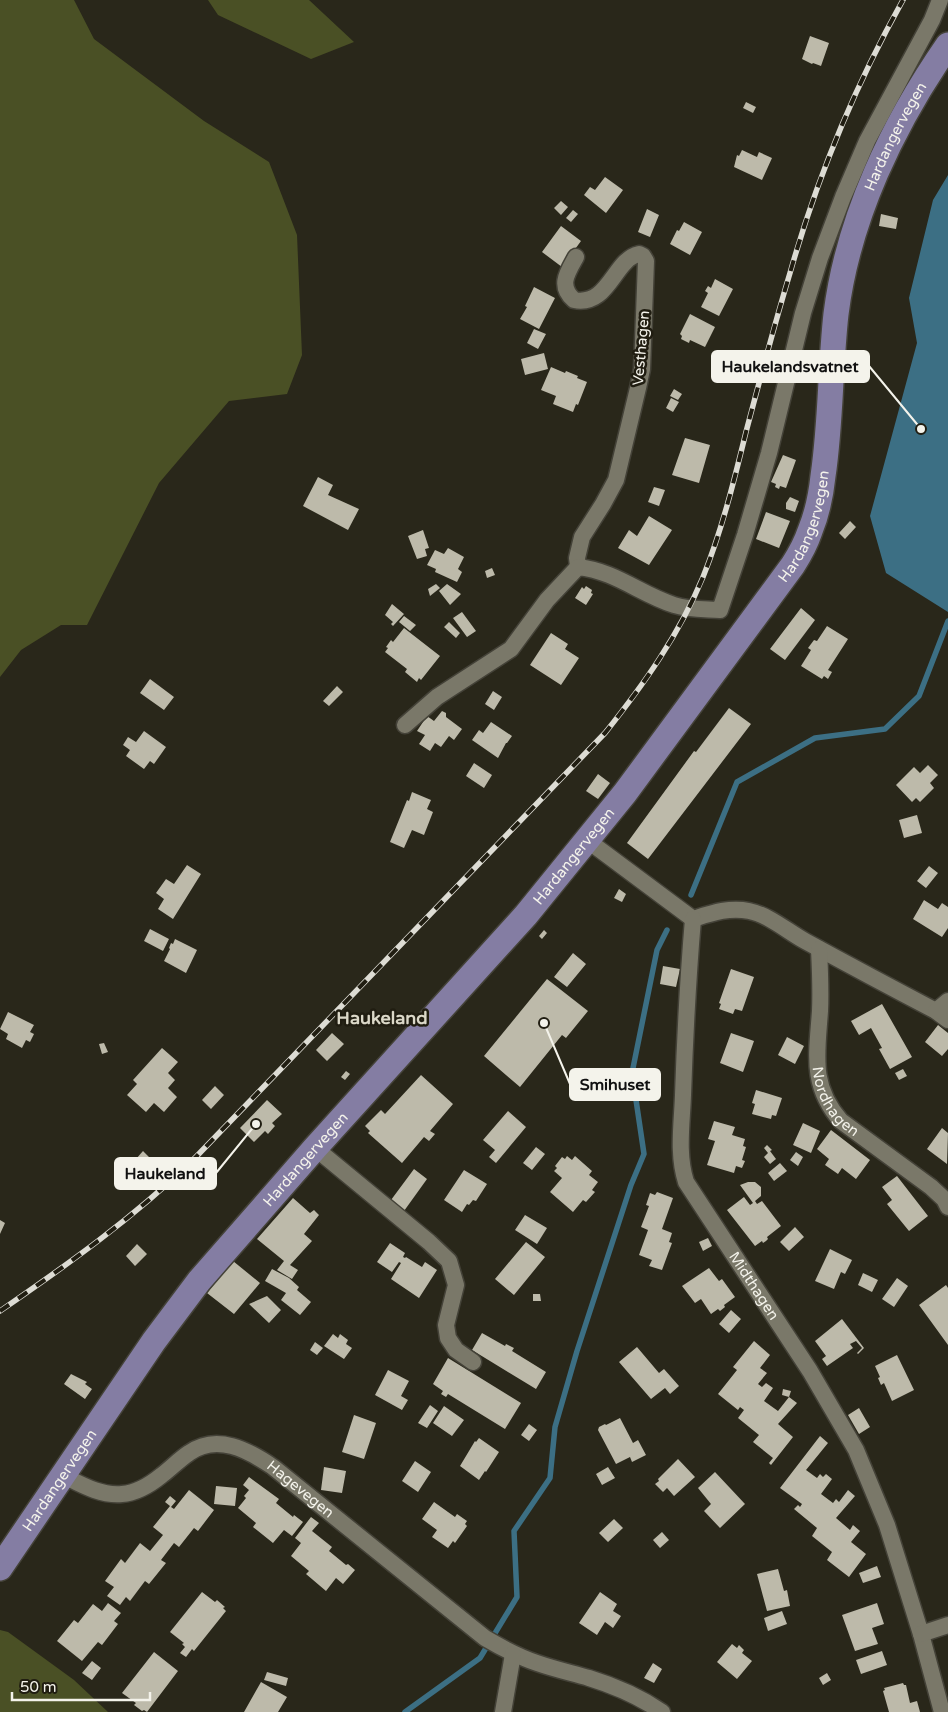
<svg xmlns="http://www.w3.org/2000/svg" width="948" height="1712" font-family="'Varela Round',sans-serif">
  <rect width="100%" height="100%" fill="#29271a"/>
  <path fill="#4a5025" d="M0 0H74L94 39 204 121 269 162 297 235 302 355 287 394 229 401 159 483 87 625H61L21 650 0 677Z
    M208 0H309L354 42 311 59 218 15Z
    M0 1630 8 1632 74 1680 108 1712H0Z"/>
  <path fill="#3c6f84" d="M948 175V612L886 573 870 516 917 343 909 298 933 200Z"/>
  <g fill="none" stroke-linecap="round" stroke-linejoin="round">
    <path stroke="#3c6f84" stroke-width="5.5" d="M691 895 737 782 815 738 885 729 919 696 948 621
      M405 1712 480 1658 517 1597 514 1531 550 1478 555 1427 577 1351 631 1185 644 1154 632 1073 657 950 667 930"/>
  </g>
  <path fill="#bdbaaa" d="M810 36 829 43 821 66 813 63 812 64 802 59Z
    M746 102 756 107 753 113 743 108Z
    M742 150 757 157 759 152 772 158 762 180 734 167 737 155 739 156Z
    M605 177 623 190 606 213 584 195 590 187 595 190Z
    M561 201 568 207 561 215 554 208Z
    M647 209 659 215 650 237 638 232Z
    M573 210 578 214 571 222 566 218Z
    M881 214 898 218 896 229 879 226Z
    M684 222 702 232 690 255 670 244 677 230 679 231Z
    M561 226 581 241 562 267 542 252Z
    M715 279 733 289 719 316 701 307 708 293 705 291 708 286 711 288Z
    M534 287 555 298 539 329 520 319 527 307 525 306Z
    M690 314 715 327 705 347 690 340 689 343 681 339 682 336 680 334Z
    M534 329 546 334 538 349 527 343Z
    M544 353 548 369 525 375 521 359Z
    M551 367 565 373 566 371 578 376 577 378 587 382 578 405 576 404 573 412 553 404 556 396 541 390Z
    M674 389 682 394 678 400 670 396Z
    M671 398 679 402 673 412 666 408Z
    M685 438 710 445 699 483 672 475Z
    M783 455 796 460 786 488 780 486 779 489 775 487 776 484 771 482Z
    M318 477 333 485 328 495 359 509 348 530 303 506Z
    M654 487 665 490 659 506 648 502Z
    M790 497 799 501 795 512 786 509V503Z
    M766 512 790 521 779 548 756 539Z
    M649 516 672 530 649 565 618 548 629 530 637 536Z
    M850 521 856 527 845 539 839 533Z
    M423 530 429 548 425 549 427 556 417 559 408 536Z
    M448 548 464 557 458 569 462 572 457 582 435 572 436 569 427 565 435 550 444 554Z
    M492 568 495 575 487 578 485 571Z
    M436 584 440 588 430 596 428 589Z
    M447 584 461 594 450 605 439 591Z
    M586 586 592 590 591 593 593 594 586 605 575 598 582 587 584 589Z
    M392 604 404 614 393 626 391 624 393 622 385 615Z
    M801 608 815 620 785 660 770 649Z
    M462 612 476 631 467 637 453 618Z
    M404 616 416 625 410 631 399 622Z
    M449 622 460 633 456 638 444 627Z
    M827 626 848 639 828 670 832 672 828 679 824 676 822 679 801 666 811 650 808 648 814 640 817 641Z
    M404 628 440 656 421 680 419 678 417 682 405 672 407 669 385 652 388 648 386 647 391 640 393 642Z
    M551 633 568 644 565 649 579 658 561 685 530 665Z
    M150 679 174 697 164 710 140 693Z
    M337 686 343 692 329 706 323 701Z
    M493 691 502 697 494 710 485 704Z
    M729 708 751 724 648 859 627 843 694 751 696 752Z
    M442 711 446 713V717L462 729 454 740 449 736 441 747 435 743 430 751 419 744 425 735 417 731 427 716 434 721Z
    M491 722 512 736 507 743H506L498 758 472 740 479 730 483 733Z
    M144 731 166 747 154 764 150 761 144 769 126 756 130 750 123 745 128 737 136 742Z
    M474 763 492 775 484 788 466 776Z
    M928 765 938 775 930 783 934 788 920 802 916 798 912 802 896 785 914 767 920 773Z
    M598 774 610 783 598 799 586 791Z
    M412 792 431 800 427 809 433 812 424 835 412 830 404 848 390 842 407 800 409 801Z
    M917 815 922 833 904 838 899 820Z
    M187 865 201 874 173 919 158 909 164 899 156 893 166 879 174 884Z
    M929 866 938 873 926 888 917 881Z
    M619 889 626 894 622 902 614 898Z
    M924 900 938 909 942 903 948 907V928L942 937 913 919Z
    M150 929 169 939 163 951 144 941Z
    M544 930 547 933 542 939 539 936Z
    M175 939 197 950 186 973 164 961 170 949 169 948 171 943 173 944Z
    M573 953 586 964 567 987 554 977Z
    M663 966 680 969 676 987 660 984Z
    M731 969 754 977 742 1011 735 1009 733 1014 719 1009 721 1004 719 1003Z
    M547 979 588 1011 566 1038 562 1035 520 1087 484 1056Z
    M882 1004 912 1057 890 1069 879 1049 882 1048 871 1028 859 1035 851 1021Z
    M8 1012 34 1025 30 1032 34 1034 30 1042 26 1040 22 1048 6 1039 8 1034 0 1029Z
    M938 1025 948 1033V1049L942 1056 925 1042Z
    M332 1033 344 1044 327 1061 316 1050Z
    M731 1033 754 1041 743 1072 720 1063Z
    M787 1037 804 1046 795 1064 778 1055Z
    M104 1043 108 1052 102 1054 99 1044Z
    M162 1048 178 1062 168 1073 175 1080 168 1088 177 1097 164 1112 154 1103 146 1112 127 1095 137 1084 133 1080Z
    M903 1069 907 1076 899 1080 895 1073Z
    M346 1071 350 1074 345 1080 341 1077Z
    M421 1075 453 1104 430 1131 435 1134 429 1141 424 1137 402 1163 368 1133 370 1131 365 1126 381 1110 385 1114Z
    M215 1086 224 1095 211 1109 202 1100Z
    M756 1090 782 1098 776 1116 772 1115 771 1119 752 1114 755 1104 752 1103Z
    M267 1100 282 1114 272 1123 275 1126 268 1134 265 1131 254 1142 240 1128Z
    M508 1111 526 1127 496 1163 489 1157 495 1150 483 1140Z
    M714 1121 735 1127 732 1135 745 1139 743 1146 746 1147 742 1160 745 1161 742 1168 736 1166 734 1173 707 1165 715 1141 708 1139Z
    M803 1123 820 1131 811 1153 793 1145Z
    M942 1128 948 1133 947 1164 927 1149Z
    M831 1130 870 1160 856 1179 842 1168 838 1174 825 1165 829 1159 817 1149Z
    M767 1145 772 1150 770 1151 776 1159 770 1164 764 1157 768 1153 764 1148Z
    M536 1147 545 1154 532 1170 523 1163Z
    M143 1151 149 1157 142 1164 136 1159Z
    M796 1152 803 1157 798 1166 790 1160Z
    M567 1156 572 1160 575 1156 592 1171 589 1175 598 1182 592 1190 595 1192 586 1202 583 1200 573 1212 550 1192 562 1178 554 1171 557 1168 555 1166 562 1157 565 1159Z
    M780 1163 787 1171 774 1181 768 1173Z
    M414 1169 427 1179 404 1211 391 1200Z
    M464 1170 487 1184 476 1201 473 1200 469 1205 467 1204 462 1212 444 1200Z
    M897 1176 928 1216 909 1231 887 1204 892 1200 882 1187Z
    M748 1182H755L761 1187V1196L755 1201 757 1204 762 1201 781 1226 767 1237 768 1239 766 1241 763 1243 762 1241 755 1246 727 1210 744 1197 750 1205 753 1203 740 1185Z
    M657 1192 673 1198 662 1229 672 1233 669 1242 672 1243 669 1251 662 1270 649 1266 652 1260 639 1255 648 1230 641 1227 649 1206 646 1205 650 1193 655 1195Z
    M293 1198 310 1213 314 1210 319 1215 304 1234 312 1241 290 1265 298 1270 292 1279 277 1270 284 1261 257 1239Z
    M525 1215 547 1228 537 1244 515 1230Z
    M0 1220 5 1223 0 1234Z
    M795 1227 804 1237 789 1251 780 1242Z
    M708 1238 712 1246 703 1251 699 1242Z
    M526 1242 545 1257 514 1295 495 1279Z
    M390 1243 405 1253 403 1257 405 1258 406 1257 422 1267 425 1262 437 1270 419 1298 391 1279 401 1263 399 1262 392 1272 377 1262Z
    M137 1244 147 1254 135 1266 126 1256Z
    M830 1249 852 1260 845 1274 841 1272 834 1289 815 1281Z
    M233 1261 260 1283 234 1314 207 1293Z
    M709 1268 719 1281 722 1279 735 1297 724 1305 725 1307 720 1311 718 1309 711 1314 701 1299 695 1303 682 1286Z
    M272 1269 289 1278 299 1287 297 1290 311 1302 300 1315 281 1300 286 1293 265 1281Z
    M863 1273 878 1280 872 1292 858 1285Z
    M897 1278 908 1286 894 1307 882 1299Z
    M946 1285 948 1288V1345L919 1305Z
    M533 1294H540L541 1301H533Z
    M267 1296 281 1310 269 1323 249 1304Z
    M731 1310 741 1319 729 1333 719 1324Z
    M842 1319 864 1348 858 1354 857 1353 862 1348 856 1341 850 1344 853 1348 827 1366 822 1359 826 1356 815 1341Z
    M482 1333 505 1346 506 1344 514 1348 512 1351 546 1372 536 1389 472 1350Z
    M333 1334 338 1338 340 1334 348 1340 346 1344 352 1348 344 1359 324 1346Z
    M754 1341 770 1355 760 1368 767 1373 758 1384 762 1387 766 1383 773 1388 764 1401 778 1411 789 1397 797 1403 778 1424 793 1437 771 1465 769 1463 773 1458 753 1442 759 1435 738 1418 744 1410 740 1407 738 1410 718 1394 737 1370 733 1367Z
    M315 1342 323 1348 317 1355 310 1350Z
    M637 1347 659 1373 664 1369 679 1386 670 1394 665 1388 651 1399 619 1362Z
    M897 1355 914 1390 892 1401 884 1383 881 1385 878 1378 880 1377 875 1366Z
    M448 1358 521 1403 505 1429 448 1394 446 1397 441 1394 443 1391 433 1384Z
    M388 1370 409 1381 401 1396 408 1400 402 1410 375 1395Z
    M71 1374 87 1382 85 1384 92 1389 85 1399 64 1384Z
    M783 1389 791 1391 789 1397 782 1395Z
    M430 1405 438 1411 427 1428 418 1423Z
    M444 1406 464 1420 452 1436 433 1423Z
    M859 1408 870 1427 859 1434 848 1415Z
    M354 1415 376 1423 364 1459 342 1452Z
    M620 1418 633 1443 638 1440 646 1455 632 1462 630 1457 616 1464 598 1430 599 1427 605 1424 606 1425Z
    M529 1424 537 1430 529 1441 521 1435Z
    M820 1436 828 1443 806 1470 817 1478 820 1474 823 1477 826 1474 832 1479 821 1494 833 1503 836 1499 839 1502 848 1490 855 1496 836 1518 850 1530 853 1525 860 1531 851 1542 866 1554 849 1577 827 1560 832 1552 812 1536 817 1528 794 1509 798 1505 800 1507 802 1504 780 1488Z
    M479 1438 499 1452 486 1472 485 1471 479 1480 460 1466 475 1441 476 1442Z
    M678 1459 695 1477 674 1496 667 1488 663 1492 655 1484 659 1481 658 1479Z
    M415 1461 431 1472 418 1492 402 1481Z
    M324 1467 346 1471 342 1493 321 1490Z
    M608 1467 615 1478 602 1485 596 1474Z
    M715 1472 745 1504 720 1528 704 1511 711 1504 698 1488Z
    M249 1477 279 1499 276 1503 293 1517 294 1515 303 1522 292 1536 284 1530 273 1543 253 1527 256 1523 238 1508 246 1498 244 1496 249 1490 243 1485Z
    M216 1486 237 1488 235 1506 214 1504Z
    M189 1490 214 1510 198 1531 194 1528 179 1547 174 1543 161 1560 166 1563 149 1584 145 1581 130 1601 126 1597 120 1605 107 1596 114 1587 105 1581 121 1559 125 1563 140 1543 150 1551 163 1535 153 1527 170 1506 165 1502 170 1496 176 1501 171 1507 174 1509Z
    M434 1502 455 1517 457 1514 467 1521 465 1524 467 1526 455 1543 453 1541 448 1548 432 1537 437 1530 422 1519Z
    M311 1517 319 1523 312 1531 332 1547 329 1551 346 1565 348 1564 355 1570 343 1584 336 1578 326 1591 306 1574 309 1571 291 1556 301 1543 295 1538Z
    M614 1519 623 1528 608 1542 599 1533Z
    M662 1532 669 1540 660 1548 653 1540Z
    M877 1566 881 1577 863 1583 859 1573Z
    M778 1569 784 1591 787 1590 790 1606 767 1611 757 1574Z
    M202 1592 215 1602 217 1600 225 1607 223 1608 226 1611 194 1651 192 1649 186 1657 180 1653 185 1647 182 1644 184 1643 170 1632Z
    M600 1592 617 1604 613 1611 621 1616 613 1628 605 1622 597 1635 579 1623Z
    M108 1603 121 1613 114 1621 118 1624 102 1645 98 1642 82 1661 57 1641 74 1620 78 1623 93 1604 102 1611Z
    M877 1603 884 1624 872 1628 878 1644 855 1651 842 1615Z
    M782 1611 787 1624 768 1631 764 1618Z
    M732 1644 737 1648 739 1645 744 1650 742 1653 752 1661 737 1679 717 1662Z
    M882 1651 887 1665 861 1674 856 1660Z
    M154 1652 178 1671 147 1712 144 1710 142 1711 134 1705 136 1703 122 1693Z
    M92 1661 101 1668 92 1680 82 1673Z
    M653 1663 662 1669 654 1683 644 1678Z
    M267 1672 288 1678 286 1686 264 1680Z
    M827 1673 831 1680 823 1685 819 1678Z
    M261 1682 287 1697 278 1712H244Z
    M903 1683 904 1685H906L910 1703 917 1701 920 1712H889L883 1691 885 1690 884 1688Z"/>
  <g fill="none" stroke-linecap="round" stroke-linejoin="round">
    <defs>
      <g id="street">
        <path d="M576 257C567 273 558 286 574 300 609 307 614 259 639 254L643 256 646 261 642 369 638 388 616 480 603 504 582 537 577 558 578 567"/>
        <path d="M405 725 437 697 511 649 547 600 578 567C615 571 640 594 674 605 689 610 705 609 720 610L745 535 769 453 803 313 820 258 843 197 867 141 932 20 940 0"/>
        <path d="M587 840 693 919C712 913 729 907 749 911 769 915 787 931 805 941 849 965 892 988 936 1011L948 1020"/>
        <path id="s1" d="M693 919C688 978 685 1036 683 1095 682 1124 677 1154 686 1182L810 1371 856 1450 887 1525 921 1634 942 1712"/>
        <path id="s2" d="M819 949C820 969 821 990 820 1011 817 1054 810 1086 841 1121L931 1187 944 1199 948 1207"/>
        <path d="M936 1011 948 1001"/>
        <path d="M315 1148 429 1242 449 1261 456 1285 446 1325 448 1338 456 1350 473 1362"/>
        <path id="s3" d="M64 1476C82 1485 101 1496 122 1494 137 1493 151 1484 162 1475 171 1468 180 1459 189 1453 217 1433 248 1450 273 1467L485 1638C502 1648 519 1657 537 1663 554 1669 572 1673 589 1678 615 1686 640 1697 662 1712"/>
        <path d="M921 1634 948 1625"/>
        <path d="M503 1712 513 1654"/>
      </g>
      <g id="primary">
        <path id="s4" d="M0 1568 154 1341 199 1281 315 1148 526 915 625 793 793 565C800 554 806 543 810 531 817 514 821 495 823 476 831 423 830 368 836 314 848 218 893 124 948 45"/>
      </g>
    </defs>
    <use href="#street" stroke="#444238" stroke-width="19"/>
    <use href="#primary" stroke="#444238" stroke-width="28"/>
    <use href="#street" stroke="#7a7869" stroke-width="16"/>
    <use href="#primary" stroke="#847da3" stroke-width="25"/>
    <defs>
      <path id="rail" d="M0 1311C67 1265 133 1218 192 1161L605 733C644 684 679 635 703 577 722 530 734 481 746 432 760 379 774 326 790 273 817 178 855 86 903 0"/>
    </defs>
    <use href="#rail" stroke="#dddcd4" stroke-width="5.5"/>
    <use href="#rail" stroke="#201d11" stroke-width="4" stroke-dasharray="11" stroke-linecap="butt"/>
  </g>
  <g text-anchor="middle" stroke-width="5" stroke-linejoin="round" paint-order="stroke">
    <g font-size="15" fill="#f4f3eb" stroke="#201d11">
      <text dy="5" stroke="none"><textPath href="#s4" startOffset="1726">Hardangervegen</textPath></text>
      <text transform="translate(641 348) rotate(-85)" y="5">Vesthagen</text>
      <text dy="5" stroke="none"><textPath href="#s4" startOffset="1321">Hardangervegen</textPath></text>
      <text dy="5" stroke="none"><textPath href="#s4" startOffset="916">Hardangervegen</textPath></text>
      <text dy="5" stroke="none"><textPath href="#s2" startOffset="158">Nordhagen</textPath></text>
      <text dy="5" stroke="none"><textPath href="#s4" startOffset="511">Hardangervegen</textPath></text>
      <text dy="5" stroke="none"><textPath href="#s1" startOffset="388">Midthagen</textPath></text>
      <text dy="5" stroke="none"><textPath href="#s4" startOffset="106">Hardangervegen</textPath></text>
      <text dy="5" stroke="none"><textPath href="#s3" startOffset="268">Hagevegen</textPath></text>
    </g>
    <g font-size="18" font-weight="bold" fill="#dbd8c8" stroke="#201d11">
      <text x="382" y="1024">Haukeland</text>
    </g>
  </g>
  <path fill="none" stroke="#f4f3eb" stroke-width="2" d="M921 429L869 366M544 1023L570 1084M256 1124L216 1173"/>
  <g fill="#f4f3eb" stroke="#201d11" stroke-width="2">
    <circle cx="921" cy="429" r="5"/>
    <circle cx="544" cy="1023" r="5"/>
    <circle cx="256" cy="1124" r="5"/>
  </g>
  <g fill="#f4f3eb" stroke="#f4f3eb" stroke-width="2">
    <rect x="712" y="351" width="157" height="31" rx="5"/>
    <rect x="570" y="1069" width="90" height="31" rx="5"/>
    <rect x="115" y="1158" width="101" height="31" rx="5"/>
  </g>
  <g font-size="16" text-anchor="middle" font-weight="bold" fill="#111">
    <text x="790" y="372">Haukelandsvatnet</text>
    <text x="615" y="1090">Smihuset</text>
    <text x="165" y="1179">Haukeland</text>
  </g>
  <path d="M12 1692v8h138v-8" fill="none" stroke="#f4f3eb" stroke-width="2.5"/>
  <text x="20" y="1692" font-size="15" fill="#f4f3eb" stroke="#201d11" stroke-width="4" paint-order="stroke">50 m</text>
</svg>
